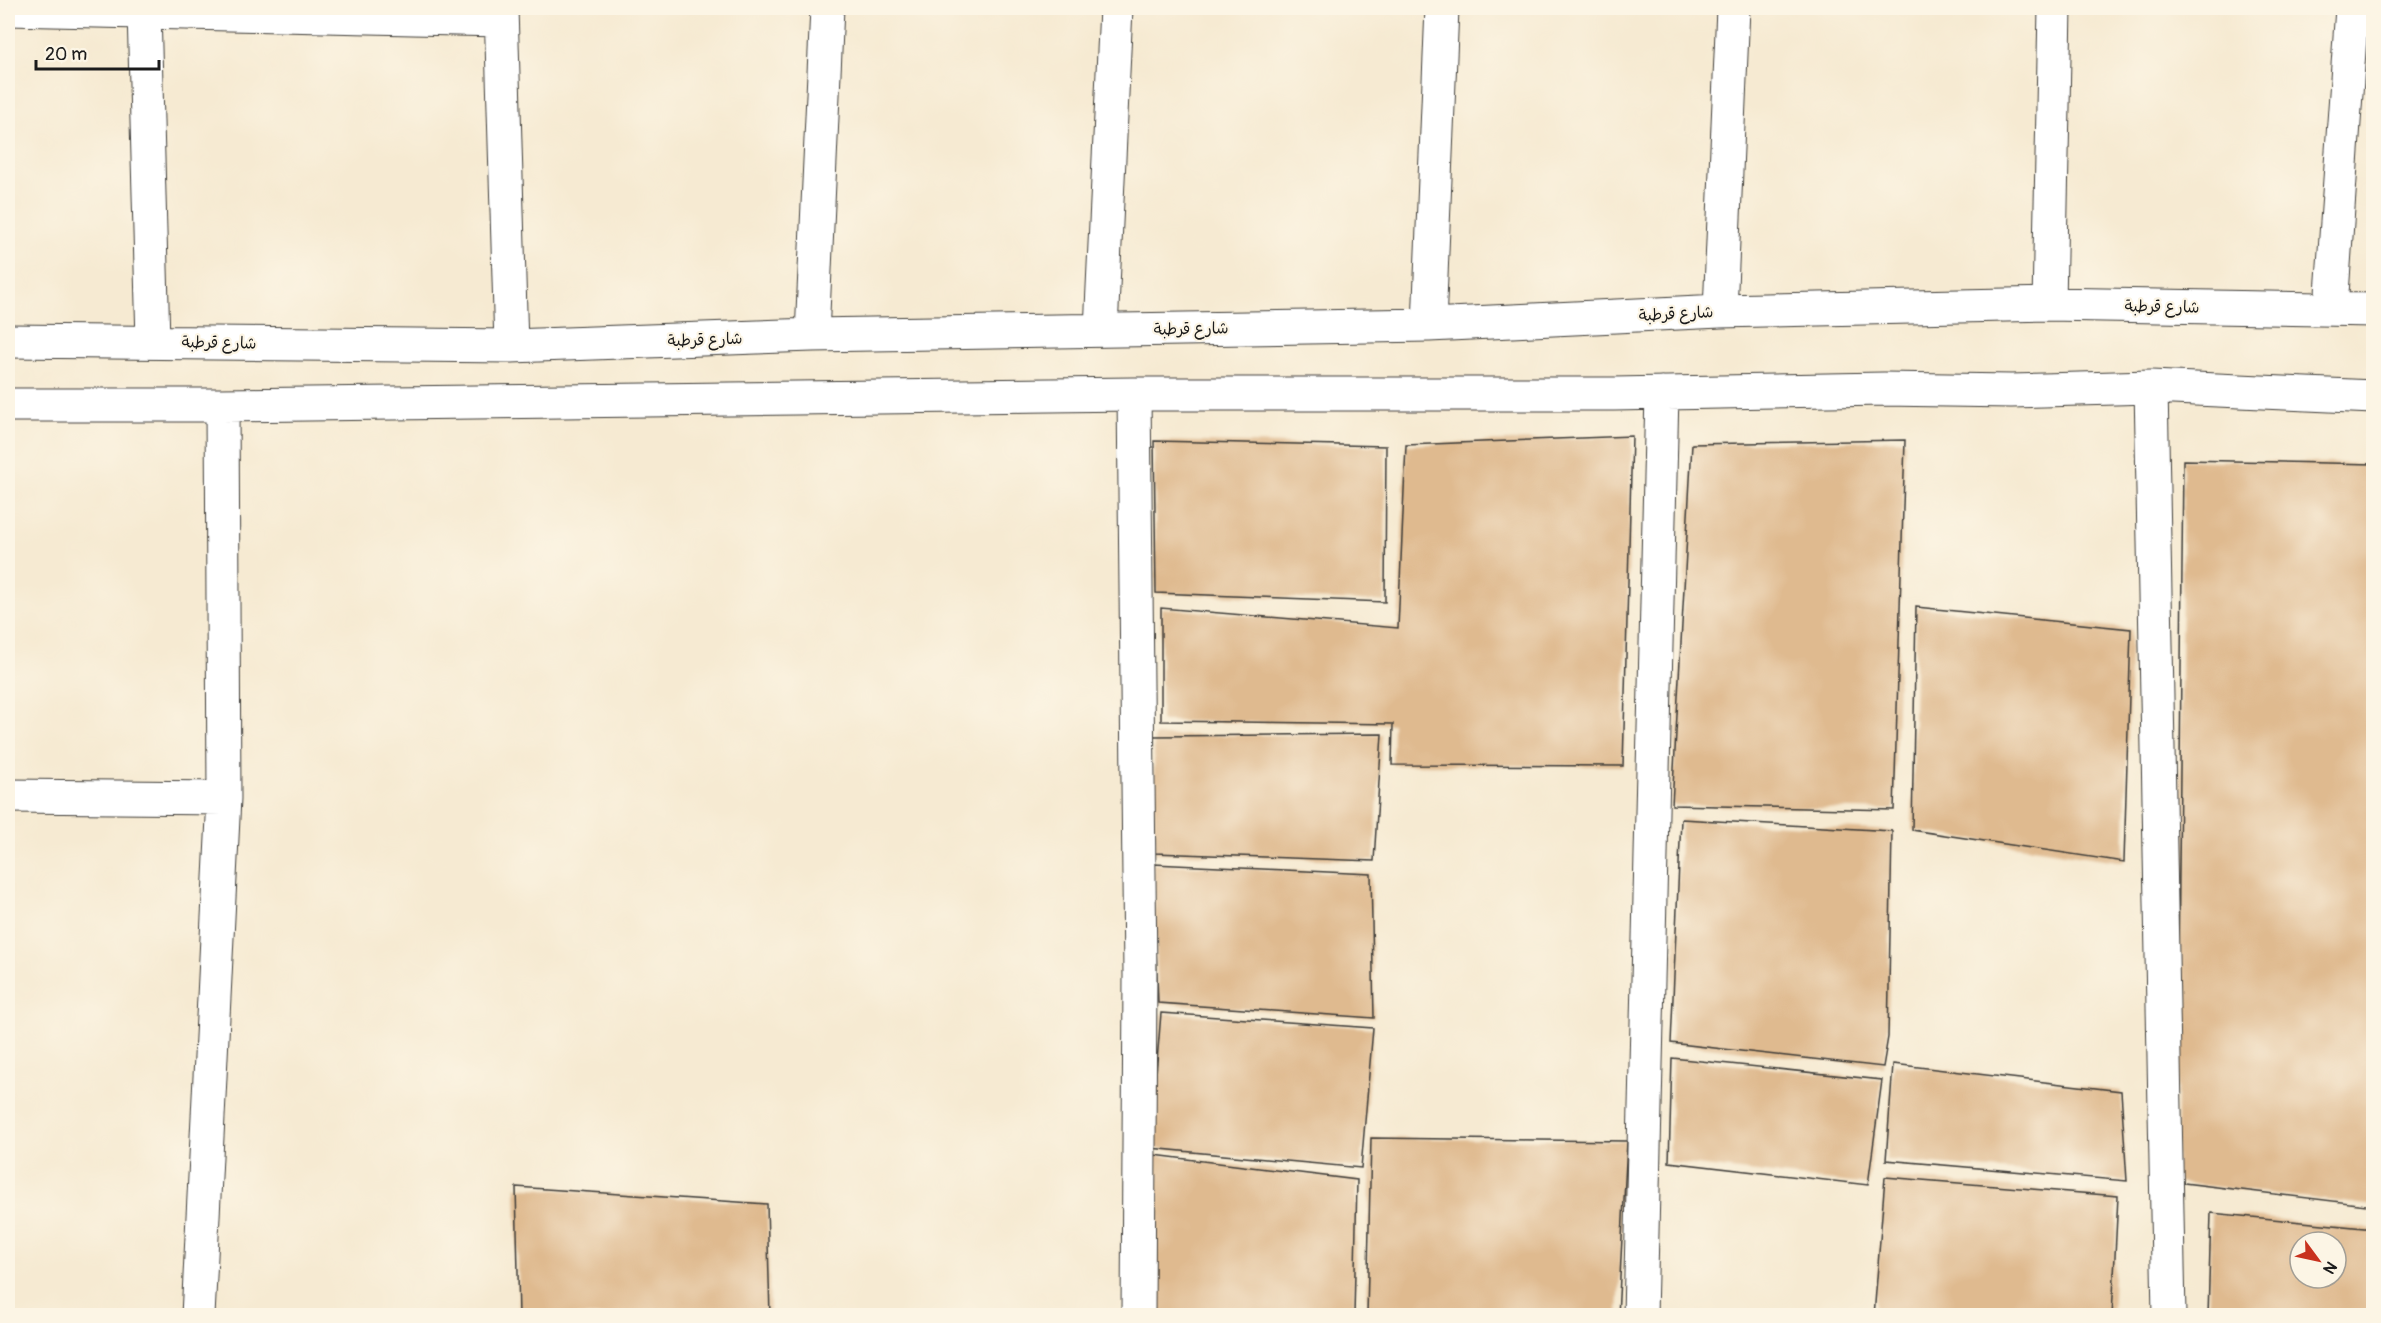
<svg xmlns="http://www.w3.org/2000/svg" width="2381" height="1323" font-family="Pangolin,'Playpen Sans Arabic',sans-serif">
  <rect width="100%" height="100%" fill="#fcf5e5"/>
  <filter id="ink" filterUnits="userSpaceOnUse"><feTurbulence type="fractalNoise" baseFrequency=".0167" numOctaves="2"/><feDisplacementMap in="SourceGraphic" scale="12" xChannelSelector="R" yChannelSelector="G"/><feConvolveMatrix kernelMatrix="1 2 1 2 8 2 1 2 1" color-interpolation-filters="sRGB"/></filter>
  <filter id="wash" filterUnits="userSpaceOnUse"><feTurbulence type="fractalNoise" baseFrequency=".008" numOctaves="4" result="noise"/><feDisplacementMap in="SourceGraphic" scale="24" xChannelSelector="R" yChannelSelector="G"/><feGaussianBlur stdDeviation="1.35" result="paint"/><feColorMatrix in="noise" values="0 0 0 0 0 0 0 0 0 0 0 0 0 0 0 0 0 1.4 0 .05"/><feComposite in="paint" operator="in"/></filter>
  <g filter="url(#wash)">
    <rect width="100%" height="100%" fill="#f6ead2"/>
    <g id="blocks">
      <path fill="#dfba8f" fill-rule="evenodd" d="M1632 436 1623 766 1392 765 1393 724 1161 721V608L1398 628 1406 445Z
        M1905 440 1894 810 1672 805 1692 444Z
        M1154 441 1386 446 1385 602 1156 593Z
        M2183 460 2374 464V1206L2176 1182Z
        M1916 607 2131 629 2124 862 1912 830Z
        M1382 734 1374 861 1154 853V736Z
        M1681 819 1892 831 1888 1037 1883 1067 1671 1043Z
        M1153 864 1371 874 1374 1018 1158 1003Z
        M1161 1013 1373 1028 1361 1168 1150 1148Z
        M1672 1058 1882 1080 1868 1185 1669 1162Z
        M1893 1064 2121 1091 2127 1181 1886 1160Z
        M1371 1138 1627 1141 1618 1316H1367Z
        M1154 1155 1357 1180 1354 1316H1150Z
        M1885 1177 2118 1196 2112 1316H1874Z
        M516 1187 767 1204 770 1316H519Z
        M2211 1213 2374 1229V1316H2208ZM2300 1242H2336V1278H2300Z"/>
    </g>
  </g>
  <g filter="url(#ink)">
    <use href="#blocks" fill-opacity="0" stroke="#3d3b37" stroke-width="1.5"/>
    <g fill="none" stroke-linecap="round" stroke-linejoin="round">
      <defs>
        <path id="minor" d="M501 8 511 346
          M8 9 501 20
          M144 11 153 341
          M2049 304 2055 8
          M2331 308 2352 8
          M1720 311 1733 8
          M1429 325 1442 8
          M1101 330 1116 8
          M812 335 827 8
          M8 341 511 346 812 335 1429 325 1720 311 2049 304 2374 310
          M2151 387 2169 1316
          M1134 394 1140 975 1138 1316
          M8 405H222L1134 394H1614L1884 389 2011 391 2151 387 2374 397
          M8 796 224 798
          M198 1316 224 798 222 405
          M1640 1316 1662 393"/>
      </defs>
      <use href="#minor" stroke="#3d3b37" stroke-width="35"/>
      <use href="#minor" stroke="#fff" stroke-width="33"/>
    </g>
  </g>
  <g text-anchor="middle" stroke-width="4.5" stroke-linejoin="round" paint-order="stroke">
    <g font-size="16" fill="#1c1c1c" stroke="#fcf5e5">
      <text transform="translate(2162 306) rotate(1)" y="6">شارع قرطبة</text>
      <text transform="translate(1676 313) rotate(-3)" y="6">شارع قرطبة</text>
      <text transform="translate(1191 328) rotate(-1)" y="6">شارع قرطبة</text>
      <text transform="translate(705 339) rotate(-2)" y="6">شارع قرطبة</text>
      <text transform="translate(219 342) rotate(1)" y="6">شارع قرطبة</text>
    </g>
  </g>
  <rect width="2381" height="1323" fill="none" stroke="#fcf5e5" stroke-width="30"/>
  <g transform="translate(2318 1260) rotate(123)"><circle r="28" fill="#fcf5e5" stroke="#a29e95" stroke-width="1.5"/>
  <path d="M0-4.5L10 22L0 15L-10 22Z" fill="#c8321e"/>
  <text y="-9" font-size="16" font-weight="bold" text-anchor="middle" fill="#1c1c1c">N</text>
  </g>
  <path d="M36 60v9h123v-9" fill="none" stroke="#1c1c1c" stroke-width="3"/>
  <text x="45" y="60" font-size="18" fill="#1c1c1c" stroke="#fcf5e5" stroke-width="4.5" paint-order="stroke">20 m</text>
</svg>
